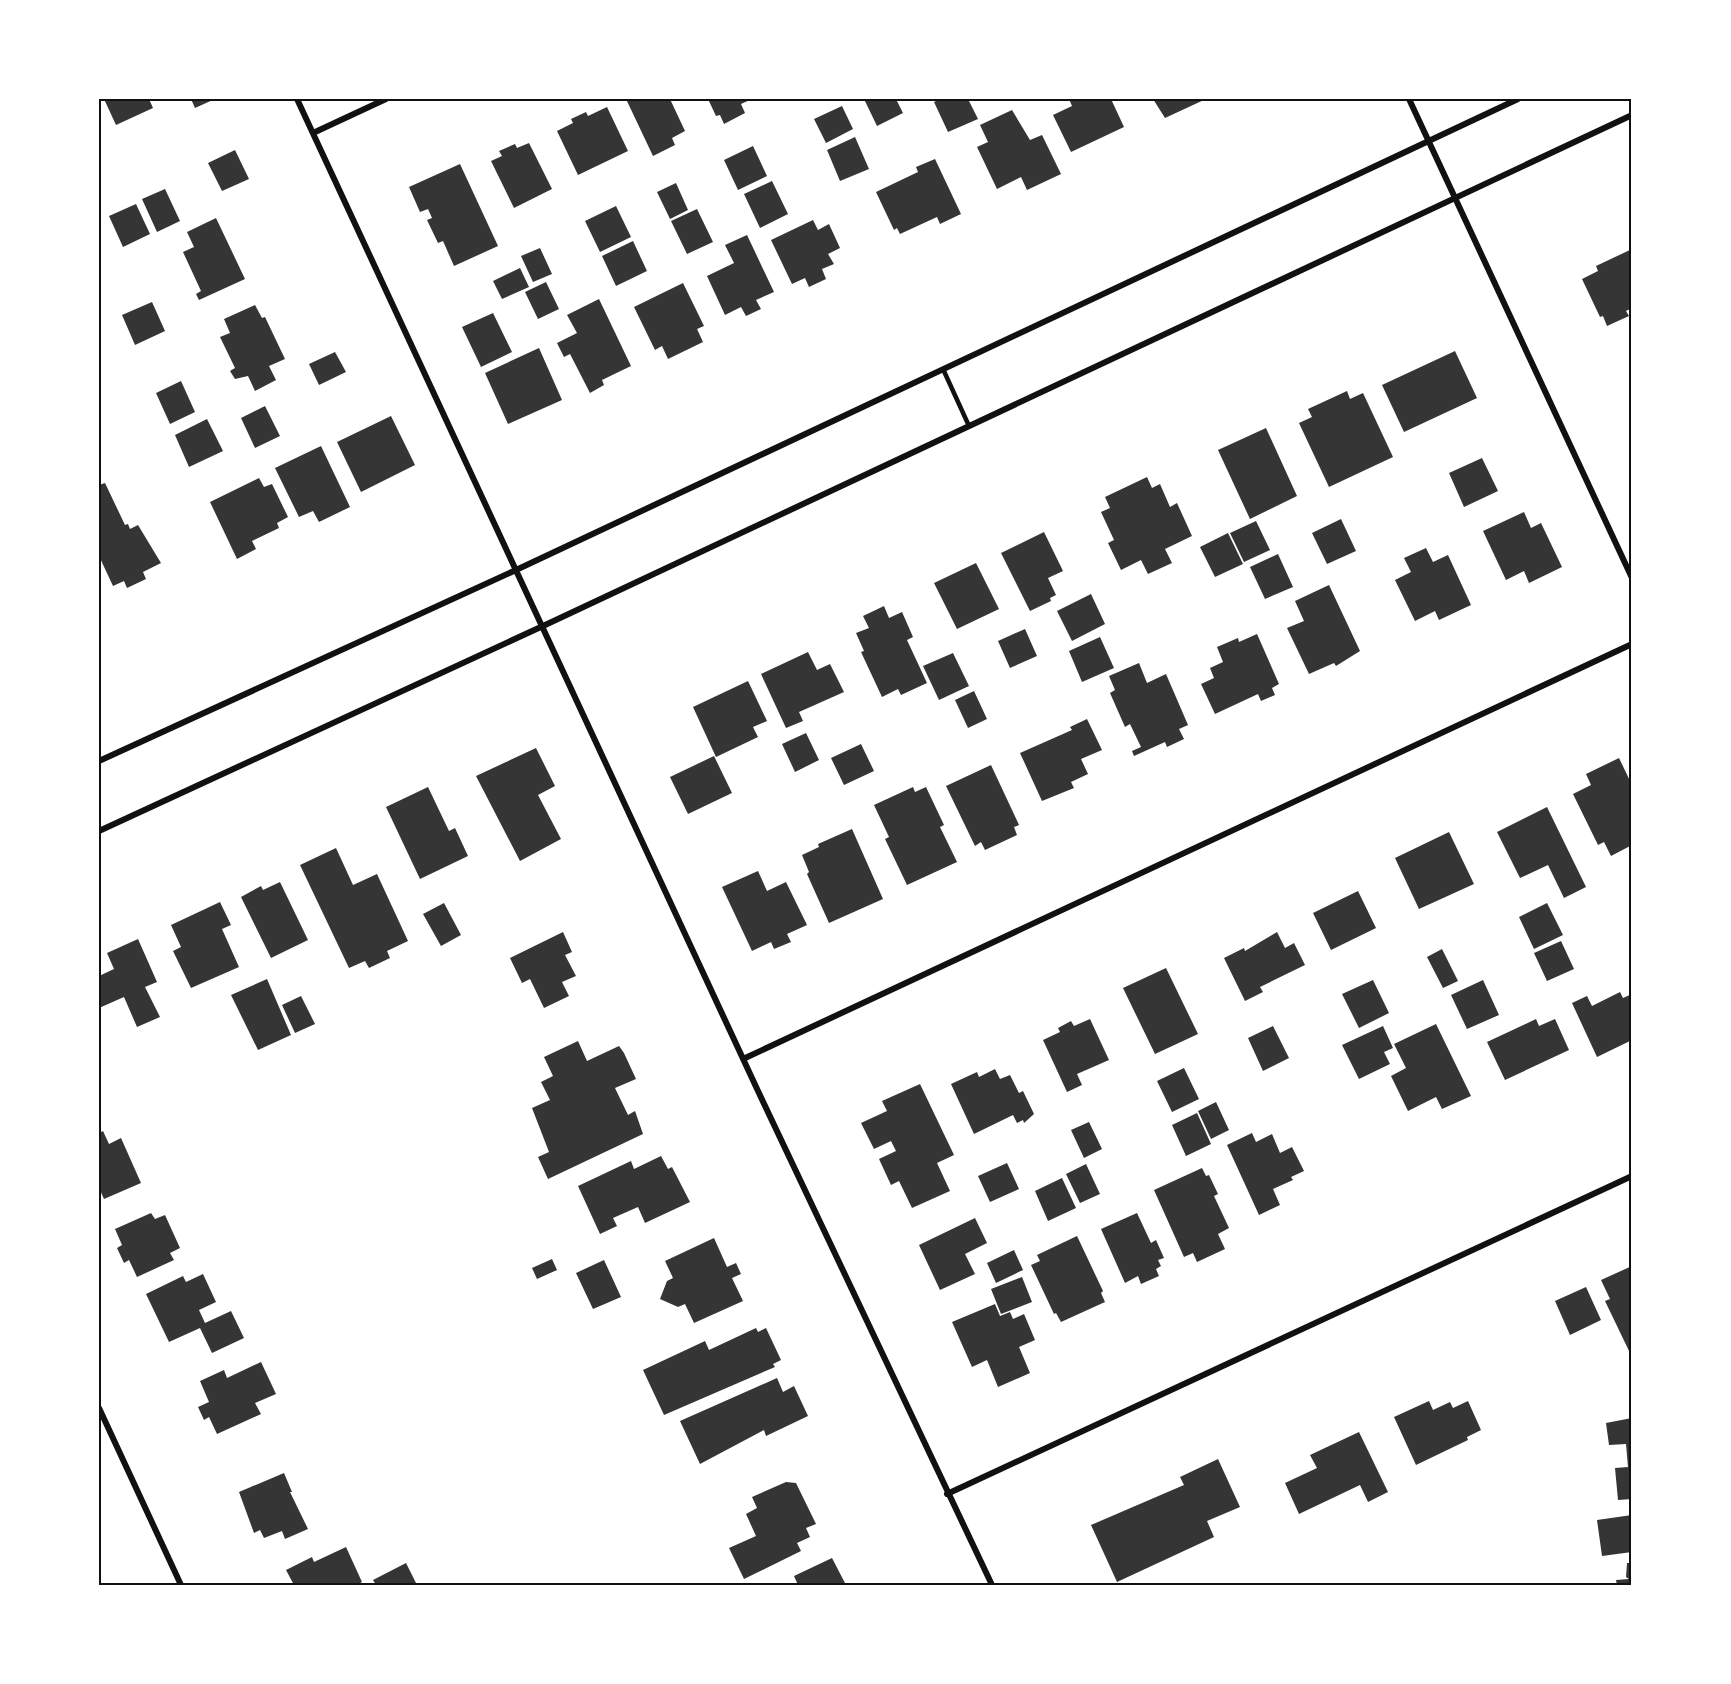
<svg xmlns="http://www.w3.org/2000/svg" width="1731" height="1684" font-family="'Sofia Sans Condensed',sans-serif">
  <rect width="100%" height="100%" fill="#fff"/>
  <path fill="#353535" d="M104 99H149L153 108 116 125Z
    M191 99H215L195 108Z
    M626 99H670L685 131 672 138 675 145 653 156Z
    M708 99H752L741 104 745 113 724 124 720 115 716 116Z
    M864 99H896L903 113 877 126Z
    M940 99H968L978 119 948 132 934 102Z
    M1069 99H1111L1124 127 1071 152 1053 115 1072 106Z
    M1153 99H1206L1165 118Z
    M842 106 853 129 826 143 814 119Z
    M607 107 628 151 578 175 557 131 573 123 571 119 586 112 588 116Z
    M1012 110 1030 140 1042 135 1061 174 1027 190 1021 177 997 189 977 147 988 142 980 125Z
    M855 137 869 169 840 181 827 150Z
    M529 143 552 189 514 208 491 161 502 156 499 151 515 144 517 148Z
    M753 146 767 176 738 190 724 160Z
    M235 150 249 179 222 191 208 163Z
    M935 159 961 214 940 224 937 217 900 234 897 228 894 230 876 192 918 172 916 167Z
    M460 164 498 246 454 266 443 241 438 243 427 220 432 218 428 209 420 212 409 187Z
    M772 181 788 214 760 228 744 194Z
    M676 183 688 210 670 219 657 192Z
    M165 189 180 221 157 232 142 199Z
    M136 204 150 234 123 247 109 216Z
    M616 206 631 237 600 252 585 221Z
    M697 209 713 242 687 254 671 221Z
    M216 218 245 279 199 300 196 294 201 291 183 252 194 247 187 232Z
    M813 220 818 230 829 224 840 248 828 254 834 264 822 269 826 279 809 287 805 278 792 284 771 240Z
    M747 235 774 292 756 300 761 309 746 316 741 307 725 315 707 276 734 263 725 245Z
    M633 241 647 271 616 286 602 256Z
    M540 248 552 274 533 282 521 256Z
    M1632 249V308L1626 311 1629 316 1607 326 1603 316 1600 317 1582 279 1598 271 1596 266Z
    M520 268 529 287 502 299 493 281Z
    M546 282 559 309 538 319 525 292Z
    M683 283 704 326 697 329 703 342 668 359 662 346 655 350 634 307Z
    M599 299 631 366 602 380 604 385 590 393 570 354 564 357 557 343 577 333 567 315Z
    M152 302 165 331 135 345 122 315Z
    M255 305 262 318 265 317 285 359 269 366 276 380 255 391 248 376 235 379 230 371 235 368 220 337 230 333 224 319Z
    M493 313 512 352 481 367 462 327Z
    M539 348 562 400 508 424 485 373Z
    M1455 351 1477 398 1404 432 1382 385Z
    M335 352 346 372 319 385 309 364Z
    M181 381 195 412 170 424 156 393Z
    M1347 391 1350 399 1363 393 1393 457 1329 487 1299 423 1312 417 1308 409Z
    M265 406 280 436 255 448 241 418Z
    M391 416 415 465 361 492 337 442Z
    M207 419 223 451 189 467 175 435Z
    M1266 428 1297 496 1250 519 1218 450Z
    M321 446 350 507 319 522 313 511 299 517 275 468Z
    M1482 458 1498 491 1464 507 1449 473Z
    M1147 477 1152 488 1160 484 1170 507 1177 503 1192 536 1165 549 1172 563 1148 574 1141 560 1121 570 1108 543 1114 540 1101 512 1110 508 1105 497Z
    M259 478 264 487 272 484 288 517 277 523 279 528 252 541 256 549 237 559 210 502Z
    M105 483 125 525 128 524 130 529 138 525 161 563 143 572 146 579 127 588 124 581 113 586 99 556V485Z
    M1524 512 1531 528 1541 523 1562 567 1529 583 1524 571 1506 580 1483 531Z
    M1341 519 1356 551 1327 564 1312 533Z
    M1256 521 1270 550 1244 562 1230 533Z
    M1044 532 1063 571 1048 578 1056 595 1050 598 1051 601 1030 611 1001 553Z
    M1228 533 1243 564 1215 577 1200 547Z
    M1426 548 1433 562 1448 555 1471 605 1439 620 1435 611 1415 621 1395 580 1411 572 1404 558Z
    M1278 554 1293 587 1265 599 1250 567Z
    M976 563 999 609 957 629 934 583Z
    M1329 585 1360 651 1336 666 1334 663 1309 674 1287 628 1304 621 1295 601Z
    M1091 594 1105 624 1072 641 1057 611Z
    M884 606 889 618 902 612 913 637 907 640 927 683 901 695 898 689 882 697 861 652 864 651 856 633 869 628 863 616Z
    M1025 629 1037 656 1010 668 998 641Z
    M1257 634 1279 684 1272 688 1275 695 1261 701 1258 694 1215 714 1201 684 1214 678 1210 668 1223 662 1217 647 1238 638 1239 642Z
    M1100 637 1114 668 1082 682 1069 651Z
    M808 652 817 670 830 664 844 692 799 712 803 721 786 728 761 674Z
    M953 653 969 686 939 700 923 666Z
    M1139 663 1147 683 1166 674 1188 725 1179 729 1184 739 1167 747 1165 742 1134 756 1132 751 1141 747 1130 724 1125 727 1110 693 1115 690 1109 676Z
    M748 681 767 721 753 727 758 737 716 757 693 707Z
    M974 691 987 719 968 728 955 700Z
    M1087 719 1102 750 1081 759 1088 774 1071 782 1074 788 1042 801 1020 753 1072 730 1070 727Z
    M806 733 819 760 795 772 782 744Z
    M861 744 874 771 844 785 831 758Z
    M536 748 555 786 538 795 561 839 520 861 476 776Z
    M714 756 732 793 688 814 670 777Z
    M1619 758 1632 785V845L1611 856 1604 842 1598 845 1573 794 1591 785 1586 774Z
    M991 765 1019 825 1014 827 1017 835 985 850 981 842 975 846 946 786Z
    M428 787 449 831 455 828 468 856 420 879 386 807Z
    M913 787 915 792 926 787 944 825 940 827 957 862 907 885 885 839 889 837 874 805Z
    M1547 807 1586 887 1564 898 1548 865 1520 878 1497 832Z
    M852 829 883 899 829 923 807 874 809 872 802 855 819 847 818 844Z
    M1449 832 1474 884 1419 909 1395 858Z
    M336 848 353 885 377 874 408 941 387 951 390 958 369 968 365 961 349 968 300 865Z
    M758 871 767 891 786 882 807 925 787 934 791 942 774 949 771 942 752 951 722 887Z
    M280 882 308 940 271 958 241 897 261 886 263 890Z
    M1358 891 1376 928 1331 950 1313 913Z
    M220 902 231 925 222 929 239 967 191 988 173 951 181 947 171 925Z
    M444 903 461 935 441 946 423 914Z
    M1547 903 1563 935 1534 949 1519 917Z
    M563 932 572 952 565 955 576 976 562 982 569 996 544 1008 530 979 522 983 510 958Z
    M1277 932 1285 948 1294 943 1305 965 1260 987 1263 992 1245 1001 1224 958 1244 948 1245 951Z
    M138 939 157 982 145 987 160 1017 137 1027 124 997 99 1008V976L114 969 107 953Z
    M1561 941 1574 969 1547 981 1534 953Z
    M1442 949 1458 981 1443 988 1427 957Z
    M1166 968 1198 1034 1155 1054 1123 988Z
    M267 979 291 1035 258 1050 231 995Z
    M1373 980 1389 1013 1359 1028 1342 994Z
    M1483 980 1499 1015 1467 1029 1451 995Z
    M1620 992 1623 998 1632 994V1040L1597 1057 1572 1003 1587 996 1592 1006Z
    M301 996 315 1024 295 1033 282 1005Z
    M1090 1019 1109 1060 1077 1074 1082 1085 1067 1092 1043 1040 1060 1032 1058 1028 1071 1021 1074 1026Z
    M1536 1019 1539 1026 1555 1019 1569 1050 1505 1080 1487 1042Z
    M1436 1024 1471 1096 1442 1109 1436 1097 1408 1111 1391 1076 1406 1068 1394 1044Z
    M1273 1026 1289 1058 1263 1071 1248 1038Z
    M1383 1026 1393 1048 1384 1052 1390 1064 1359 1079 1342 1045Z
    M578 1041 587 1061 619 1046 624 1053 636 1079 615 1088 628 1115 635 1111 643 1134 548 1179 538 1157 549 1152 532 1108 550 1100 541 1082 553 1076 544 1057Z
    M1184 1068 1199 1099 1172 1112 1157 1081Z
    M995 1069 1000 1079 1010 1075 1019 1093 1023 1091 1034 1114 1024 1123 1023 1120 1017 1123 1013 1115 974 1134 951 1084 977 1072 979 1077Z
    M920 1084 954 1155 937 1163 950 1191 912 1208 899 1181 891 1185 879 1159 896 1151 891 1141 874 1149 861 1123 887 1111 882 1101Z
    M1216 1102 1229 1130 1211 1139 1198 1111Z
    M1197 1113 1211 1144 1186 1156 1172 1125Z
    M1089 1122 1102 1149 1084 1158 1071 1130Z
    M103 1131 109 1144 121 1138 141 1183 104 1199 99 1188V1133Z
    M1252 1133 1256 1142 1272 1134 1280 1153 1292 1147 1304 1171 1291 1177 1293 1180 1273 1189 1280 1205 1259 1215 1227 1145Z
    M661 1156 668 1169 672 1167 690 1202 645 1223 638 1207 613 1218 617 1226 600 1234 578 1186 631 1161 634 1169Z
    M1007 1163 1019 1189 990 1202 978 1176Z
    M1086 1164 1100 1194 1080 1203 1066 1174Z
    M1202 1168 1206 1176 1209 1175 1218 1194 1214 1196 1229 1228 1218 1234 1225 1249 1197 1262 1193 1253 1184 1257 1154 1190Z
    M1062 1178 1076 1208 1048 1221 1035 1191Z
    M151 1213 155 1219 165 1215 180 1248 170 1253 174 1260 137 1277 129 1260 124 1263 117 1248 122 1245 115 1229Z
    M1137 1213 1151 1243 1156 1240 1164 1258 1158 1260 1161 1266 1156 1269 1159 1276 1141 1284 1138 1276 1125 1283 1101 1229Z
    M975 1218 987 1243 965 1254 975 1274 940 1290 919 1245Z
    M1077 1236 1103 1291 1101 1293 1105 1302 1061 1322 1056 1313 1054 1314 1031 1265 1040 1261 1037 1255Z
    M714 1238 727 1267 736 1263 741 1274 732 1278 743 1301 694 1323 685 1304 678 1307 660 1299 667 1281 673 1278 665 1261Z
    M1014 1250 1023 1270 996 1283 987 1263Z
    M552 1259 557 1270 537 1279 532 1268Z
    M604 1260 621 1297 593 1309 576 1273Z
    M1632 1266V1352L1630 1353 1605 1301 1610 1299 1601 1280Z
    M203 1274 216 1302 199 1310 205 1323 231 1311 244 1338 212 1353 200 1328 169 1342 146 1294 183 1276 186 1282Z
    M1022 1277 1032 1302 1001 1314 991 1289Z
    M1586 1287 1601 1320 1570 1335 1555 1301Z
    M995 1304 1000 1316 1010 1312 1013 1319 1024 1314 1035 1340 1019 1347 1030 1373 998 1387 987 1360 972 1367 952 1322Z
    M756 1328 758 1332 766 1328 781 1360 773 1364 775 1367 664 1415 643 1370 705 1341 709 1350Z
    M261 1362 276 1394 255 1403 261 1414 217 1434 209 1417 204 1420 198 1407 209 1402 200 1381 224 1370 227 1378Z
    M777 1378 783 1392 794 1386 808 1416 766 1436 764 1430 700 1464 680 1421Z
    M1429 1401 1433 1410 1450 1402 1453 1408 1468 1401 1481 1430 1467 1437 1468 1440 1416 1465 1394 1417Z
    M1632 1418V1499L1618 1500 1615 1468 1628 1467 1626 1444 1609 1445 1606 1423Z
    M1359 1432 1388 1492 1368 1502 1360 1485 1299 1514 1285 1483 1317 1468 1310 1455Z
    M1218 1459 1240 1507 1207 1521 1214 1537 1117 1582 1091 1525 1184 1485 1180 1477Z
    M284 1473 292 1492H290L308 1529 285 1539 282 1531 264 1538 260 1530 254 1533 239 1492Z
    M786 1482 796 1483 816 1524 806 1528 810 1537 797 1543 801 1551 744 1579 729 1548 756 1536 746 1514 757 1508 752 1497Z
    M1632 1515V1552L1602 1556 1597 1520Z
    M346 1547 362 1582 356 1585H294L286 1570 312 1557 314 1562Z
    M832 1558 846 1585H798L794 1576Z
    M406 1563 417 1585H376L373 1580Z
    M1627 1563H1632V1585H1617L1616 1580 1629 1579 1626 1577Z"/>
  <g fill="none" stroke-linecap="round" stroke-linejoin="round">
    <path stroke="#111" stroke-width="4.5" d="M943 369 969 426"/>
    <path stroke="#111" stroke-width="6" d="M297 99 758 1091 992 1585
      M1409 99 1632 578
      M313 133 386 99
      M99 761 516 570 1518 99
      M99 831 543 626 1632 115
      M743 1059 1632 644
      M99 1408 181 1585
      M947 1494 1632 1176"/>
  </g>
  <rect width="1731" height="1684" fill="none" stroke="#ffffff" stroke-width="201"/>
  <rect x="100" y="100" width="1530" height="1484" fill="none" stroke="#111" stroke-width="2"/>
</svg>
